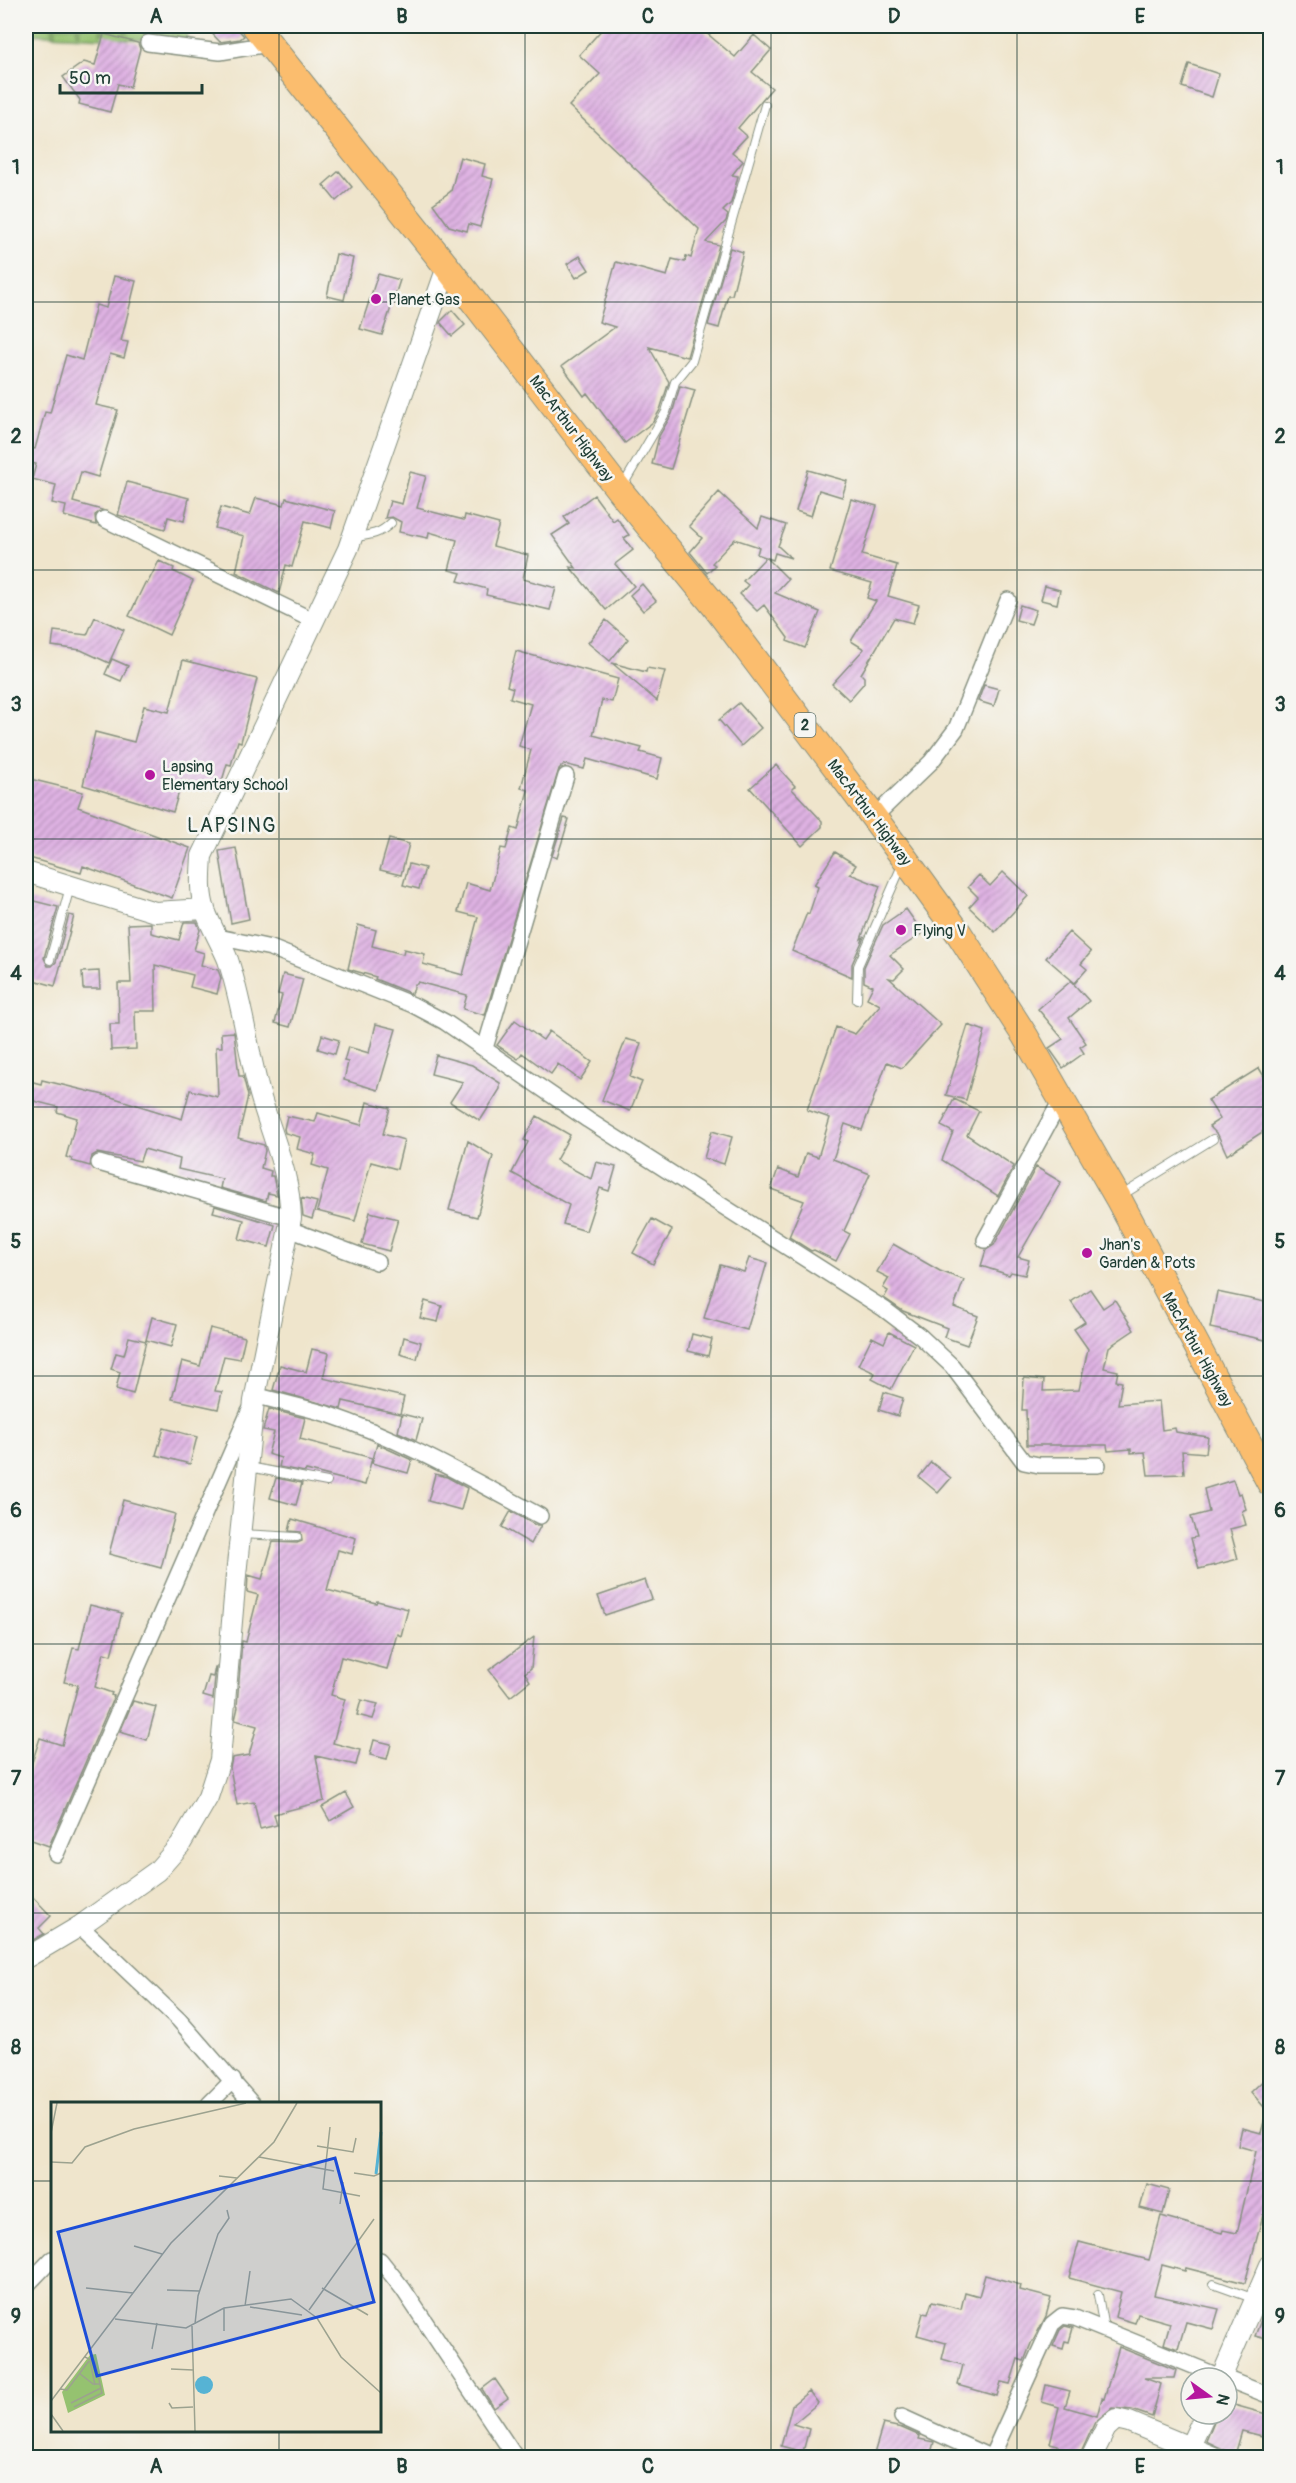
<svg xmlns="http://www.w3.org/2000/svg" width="1296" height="2483" font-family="Pangolin,sans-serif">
  <defs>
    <pattern id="cemetery-stones" width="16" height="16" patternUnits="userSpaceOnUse" patternTransform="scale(1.5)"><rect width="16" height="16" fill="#95c270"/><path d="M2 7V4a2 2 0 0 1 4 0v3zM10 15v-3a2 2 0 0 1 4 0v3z" fill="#799f5d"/></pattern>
    <pattern id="building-hatch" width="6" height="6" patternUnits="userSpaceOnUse" patternTransform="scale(1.5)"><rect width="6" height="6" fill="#dfb2e3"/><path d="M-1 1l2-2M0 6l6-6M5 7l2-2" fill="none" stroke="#b492b9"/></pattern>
  </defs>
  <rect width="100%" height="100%" fill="#f6f6f2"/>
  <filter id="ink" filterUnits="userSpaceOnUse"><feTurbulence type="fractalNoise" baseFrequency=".0167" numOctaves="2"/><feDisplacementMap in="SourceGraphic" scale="12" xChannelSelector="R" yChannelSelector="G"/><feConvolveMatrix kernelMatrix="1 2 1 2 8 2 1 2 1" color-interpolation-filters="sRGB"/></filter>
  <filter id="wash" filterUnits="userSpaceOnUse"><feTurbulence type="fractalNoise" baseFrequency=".008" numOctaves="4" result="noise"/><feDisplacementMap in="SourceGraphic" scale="24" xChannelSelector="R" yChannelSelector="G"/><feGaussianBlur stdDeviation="1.35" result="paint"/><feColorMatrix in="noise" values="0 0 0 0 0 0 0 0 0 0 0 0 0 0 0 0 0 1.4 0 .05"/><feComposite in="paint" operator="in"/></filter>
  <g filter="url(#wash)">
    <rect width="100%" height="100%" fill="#efe5cc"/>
    <path fill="url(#cemetery-stones)" stroke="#5a8052" stroke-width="1.5" d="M26 26H189L186 42 26 34Z"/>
    <g id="blocks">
      <path fill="url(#building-hatch)" d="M205 26H235L244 36 240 39 220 42Z
        M605 26H698L735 57 754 35 771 50 752 72 772 88 738 128 747 136 732 152 743 161 732 175 738 176 731 203 723 211 728 215 726 221 706 242 719 245 687 357 649 347 669 382 660 410 653 422 625 443 587 393 584 396 562 366 615 327 599 322 616 262 667 276 672 259 685 262 686 256 691 258 699 229 569 106 600 74 579 55Z
        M104 34 138 43 140 49 130 87 118 84 110 112 79 104 80 100 63 77 84 62 95 65Z
        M1189 64 1219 74 1212 97 1182 87Z
        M460 157 485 164 482 176 493 179 480 227 469 224 467 231 449 226 433 204 451 191Z
        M339 171 352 187 336 201 323 185Z
        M730 248 743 252 732 295H728L719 328 708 325Z
        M336 254 353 258 344 300 327 296Z
        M580 256 589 270 576 278 567 264Z
        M378 274 400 280 382 335 360 329Z
        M114 276 136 281 121 341 128 342 124 358 110 354 96 405 118 410 98 477 81 472 73 502 102 510 95 515 96 525 64 516 66 506 52 503 56 485 32 479 36 464 26 462 29 448 35 449 45 412 50 413 66 355 82 360 96 305 106 308Z
        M452 310 465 325 452 336 440 322Z
        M680 386 695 390 671 469 652 464 659 436 672 414Z
        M808 470 847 481 842 497 819 490 811 516 796 511Z
        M410 472 426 476 417 508 464 520 465 515 499 524 493 546 528 555 523 579 556 588 550 610 486 595 487 589 458 581 461 573 449 570 457 540 429 532 428 538 399 532 401 522 392 517 385 518 390 501 402 504Z
        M127 482 189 498 184 521 168 517 165 529 118 515Z
        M719 492 758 528 762 517 786 525 778 546 791 558 775 553 773 560 757 554 759 547 735 539 712 563 715 565 707 573 690 552 702 538 689 526Z
        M594 495 613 521 617 518 629 535 624 538 633 550 615 564 634 586 606 610 570 567 576 568 552 535 569 524 564 517Z
        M256 498 284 505 286 498 335 511 331 528 305 521 292 567 286 565 279 593 236 572 244 536 215 528 221 507 250 515Z
        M851 499 877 506 862 555 897 565 888 596 919 605 913 623 894 618 861 674 864 677V683L849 700 832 684 864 649 851 641 876 601 867 598 872 583 830 571Z
        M766 557 788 579 775 593 820 612 805 648 787 641 788 638 764 605 757 611 740 594 748 585 743 581Z
        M159 561 174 568 173 571 193 581 169 635 129 616 145 583 147 584Z
        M642 584 656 601 643 611 630 595Z
        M1045 586 1060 590 1057 604 1041 600Z
        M1020 605 1036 610 1031 624 1016 620Z
        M95 617 124 630 109 663 81 650 52 646 54 631 87 635Z
        M606 620 628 639 610 661 588 643Z
        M516 651 618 679 612 702 602 700 593 735 642 748 640 752 662 758 657 779 587 759 584 769 564 764 559 769 485 1015 463 1009 467 995 418 982 417 984H415L412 994 375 979 376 977 348 969 358 925 376 930 372 946 403 954 404 949 425 954 423 964 463 975 478 917 458 912 466 883 490 890 501 848 506 849 512 828 518 830 528 790 521 788 531 750 519 746 531 704 510 698 513 688 507 686Z
        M112 659 128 666 121 681 105 674Z
        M183 660 257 679 241 742 238 741 231 765 227 764 219 791 182 781 173 812 83 785 95 732 134 742 144 706 169 712Z
        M612 663 646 672 647 668 665 671 657 701Z
        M984 685 999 689 994 706 978 701Z
        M739 703 761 728 741 746 719 720Z
        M776 765 795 786 792 789 822 821V827L802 846 750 788Z
        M26 778 83 792 78 807 190 848 172 898 83 866 81 873 26 857Z
        M564 818 569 819 557 858 552 856Z
        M389 839 409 844 401 875 380 870Z
        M236 848 249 919 231 923 219 851Z
        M835 852 856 865 850 874 880 886 861 939 864 937 852 964V977L792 951 807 913 809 914 818 887 814 885Z
        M409 864 425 868 419 889 403 885Z
        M1003 872 1028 896 995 932 969 907 978 897 968 887 979 875 990 886Z
        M26 899 58 907 44 958 48 966H52L56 962 69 915 74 916 55 986 26 978Z
        M906 909 923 933 890 955 904 969 894 979 889 978 941 1025 902 1068 887 1062 862 1130 845 1124 833 1159 870 1174 844 1231 850 1234 836 1261 814 1250 811 1251 789 1237 804 1201 771 1189 778 1169 798 1177 806 1153 818 1157 830 1118 807 1110 836 1027 855 1034 880 1005 867 998 873 986 864 982V967L883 925Z
        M184 922H197L200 930 194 950 204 953 201 965 218 970 221 978 217 994 190 987 193 975 155 965 156 1011H135L136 1049 111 1050 110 1024H119L118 983H131L128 924 151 923V933L179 940Z
        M1069 932 1091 952 1081 964 1087 969 1075 983 1046 958Z
        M99 971 100 989H83L82 972Z
        M283 974 303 979 290 1027 275 1023 282 995 278 994Z
        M1071 981 1089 1001 1069 1018 1086 1043 1080 1047 1084 1053 1063 1068 1049 1048 1063 1039 1038 1009Z
        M515 1020 543 1040 549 1031 592 1062 580 1080 558 1064 551 1074 522 1053 518 1059 497 1045Z
        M376 1024 396 1029 378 1090 344 1080 348 1062 344 1061 348 1047 369 1053Z
        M968 1025 985 1031 966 1100 946 1095Z
        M234 1032 239 1076H243L248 1096 238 1138 264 1145 265 1151 261 1168 271 1171 270 1176H273L277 1195 268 1193 266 1201 220 1188 222 1179 178 1169 180 1159 144 1149 140 1161 97 1153 92 1156 90 1166 72 1161V1159L66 1157 77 1118 57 1112 58 1107 26 1099V1080L41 1084 42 1080 108 1096 182 1119 190 1090 218 1097 216 1047H222L221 1033Z
        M322 1035 339 1040 335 1054 318 1049Z
        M626 1039 641 1043 630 1077 642 1082 630 1111 602 1100Z
        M436 1055 472 1065 500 1083V1089L480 1121 450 1102 463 1082 431 1074Z
        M1259 1068 1270 1086V1127L1227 1155 1218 1135 1209 1126 1220 1119 1208 1100Z
        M954 1099 979 1111 967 1135 1014 1166 998 1196 942 1160 953 1132 941 1126Z
        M367 1102 390 1108 383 1134 404 1140 397 1169 371 1162 355 1221 317 1211 328 1170 312 1165 315 1154 297 1149 300 1137 285 1133 284 1129 287 1116 315 1122 318 1113 361 1125Z
        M537 1116 570 1135 556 1160 591 1179 596 1162 616 1167 609 1191 600 1188 586 1231 563 1224 569 1205 512 1173 528 1142 524 1140Z
        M712 1131 732 1137 724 1164 704 1158Z
        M468 1141 493 1156 477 1217 449 1210Z
        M1036 1167 1061 1182 1018 1257 1029 1260 1025 1275 1011 1272 1009 1275 981 1266 986 1250 994 1245Z
        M301 1198 317 1202 312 1219 303 1216Z
        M215 1206 275 1225 269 1247 239 1239 244 1220 213 1212Z
        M370 1212 398 1219 389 1251 362 1244Z
        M652 1219 672 1230 653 1264 633 1253Z
        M893 1244 940 1271 964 1280 954 1307 978 1316 967 1345 944 1337 947 1328 903 1311 884 1298 888 1291 883 1288 889 1278 877 1272Z
        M749 1258 767 1263 747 1330 704 1318 720 1265 744 1272Z
        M1090 1289 1103 1308 1115 1300 1134 1330 1109 1347 1104 1368 1118 1371 1116 1381 1122 1382 1118 1404 1159 1401 1162 1430 1175 1428 1176 1432 1208 1437 1206 1453 1182 1451 1184 1474 1148 1475 1145 1452 1131 1453V1449L1108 1451 1107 1445H1027L1026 1410H1022L1024 1378 1044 1380 1043 1391 1079 1390 1088 1349 1074 1329 1085 1322 1071 1302Z
        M1217 1292 1270 1303V1341L1210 1328Z
        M425 1301 442 1306 438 1322 420 1318Z
        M152 1317 177 1324 171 1347 146 1340Z
        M210 1328 245 1337 240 1359 224 1356 215 1391 222 1392 218 1409 172 1399 182 1361 200 1366Z
        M889 1332 914 1345 891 1389 872 1379 875 1373 858 1365 872 1337 884 1343Z
        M692 1334 712 1339 708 1356 688 1351Z
        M129 1337 146 1341 133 1394 116 1389 120 1372 111 1369 116 1353 124 1355Z
        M404 1337 421 1342 417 1359 400 1354Z
        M312 1349 329 1353 323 1378 404 1397 400 1414 343 1401 341 1409 273 1390 280 1365 306 1372Z
        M884 1392 903 1398 898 1416 879 1410Z
        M269 1409 305 1418 300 1439 372 1458 365 1485 306 1470 305 1472 279 1467 281 1458 268 1454 274 1432 263 1430Z
        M402 1414 422 1419 416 1440 398 1432Z
        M164 1428 197 1437 190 1464 156 1455Z
        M377 1444 412 1460 408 1473 372 1463Z
        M931 1462 951 1478 938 1493 919 1477Z
        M435 1474 447 1477 467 1488 461 1510 428 1501Z
        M276 1478 302 1483 296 1505 270 1498Z
        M1233 1480 1238 1494 1241 1493 1246 1509 1242 1511 1246 1525 1230 1529 1238 1559 1199 1569 1191 1538 1197 1537 1191 1517 1209 1512 1204 1489Z
        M123 1500 175 1514 161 1568 109 1554Z
        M511 1511 535 1525H541L531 1544 502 1527Z
        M292 1519 356 1538 352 1554 338 1550 327 1590 376 1603 377 1601 408 1609 401 1636 397 1634 387 1669 341 1657 331 1695 345 1699 333 1743 360 1750 356 1765 316 1756 324 1801 274 1814 277 1825 260 1829 254 1802 237 1805 230 1768 232 1758 249 1755 257 1726 235 1720 238 1707 237 1706 242 1641 246 1642 258 1595 247 1592 248 1575 262 1579 273 1542 297 1543 302 1541 301 1532 289 1531Z
        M645 1580 652 1599 605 1615 598 1596Z
        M90 1605 122 1613 111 1655 104 1653 95 1687 112 1693 111 1695 114 1696 49 1846 26 1838V1781L40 1738 62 1745 78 1685 64 1682 73 1648 79 1649Z
        M534 1637 531 1668 525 1673 530 1681 510 1697 489 1670Z
        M215 1667H216L213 1699 203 1696 209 1676 213 1677Z
        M361 1700 378 1704 373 1719 357 1715Z
        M133 1701 156 1707 147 1740 120 1732Z
        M374 1740 391 1744 387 1759 370 1755Z
        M346 1793 354 1807 330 1821 322 1807Z
        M26 1890 51 1916 39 1928 44 1934 26 1944Z
        M1270 2074V2114L1251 2092Z
        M1266 2114 1270 2115V2217L1263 2215 1245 2283 1186 2268 1185 2271 1162 2265 1154 2295 1219 2309 1213 2329 1186 2322 1178 2349 1164 2344 1170 2323 1138 2314 1135 2323 1115 2317 1121 2292 1069 2278 1079 2242 1149 2260 1161 2216 1222 2233 1223 2230 1237 2233 1256 2151 1238 2146 1242 2128 1261 2133Z
        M1147 2184 1169 2190 1163 2214 1140 2208Z
        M985 2275 1021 2285 1020 2290 1051 2298 1046 2316 1033 2341H1032L1024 2361 1018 2359 1010 2384 1001 2382 997 2396 958 2385 963 2365 942 2359 946 2343 917 2335 923 2313 928 2314 932 2302 961 2309 965 2292 979 2296Z
        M1270 2296V2340L1255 2336Z
        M1065 2326 1073 2328 1069 2342 1065 2341 1063 2349 1053 2346 1060 2330Z
        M1119 2347 1176 2370 1174 2378H1144L1161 2384 1152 2417 1132 2410 1112 2408 1095 2422 1079 2457H1055L1058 2445 1050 2443 1059 2407 1042 2402 1046 2385 1070 2391 1065 2407 1097 2416 1102 2398 1104 2399Z
        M495 2379 508 2398 494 2408 482 2389Z
        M809 2391 818 2403 793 2424 809 2429 803 2452 781 2446 792 2405Z
        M1227 2403 1270 2415V2438L1242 2431 1235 2455 1206 2441 1217 2414H1227Z
        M883 2424 902 2428 920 2436 919 2439 934 2442 930 2457H889L874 2454Z"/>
    </g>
  </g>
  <g filter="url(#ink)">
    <use href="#blocks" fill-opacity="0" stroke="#879180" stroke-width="1.5"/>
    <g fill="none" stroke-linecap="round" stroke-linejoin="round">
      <defs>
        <path id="service" d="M622 487 666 412 675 382 692 361 765 105
          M355 537C371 535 380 534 391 523
          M50 960 70 887
          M857 1000 858 966 903 863
          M1122 1195 1213 1139
          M249 1467 327 1482
          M242 1534 297 1537
          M1213 2284 1255 2299
          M1098 2295 1104 2329"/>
        <path id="minor" d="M148 43 220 52 269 44
          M104 519 314 621
          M874 817 931 762 956 729 1008 600
          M218 937 271 948 413 1005 445 1022 588 1120 884 1309 921 1337 952 1366 1024 1462 1039 1465H1098
          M485 1048 566 776
          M99 1163 291 1218
          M289 1229 377 1262
          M985 1240 1061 1100
          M255 1395C279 1402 303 1407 327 1414 402 1439 471 1479 540 1516
          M56 1854 249 1412
          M80 1926 179 2020 252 2104
          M209 2104 233 2080
          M380 2260 403 2289 516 2458
          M26 2286 52 2259
          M1227 2379 1270 2396
          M902 2417 992 2458
          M991 2458 1052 2324 1062 2316 1075 2318 1223 2378"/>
        <path id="tertiary" d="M26 872 155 912 205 909
          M26 1958 80 1926 157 1871 180 1845 208 1797 220 1760 236 1575 254 1401 291 1218C290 1175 273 1139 261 1098 248 1053 243 1005 228 960 221 943 211 927 205 910 199 892 201 874 202 856L348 549 447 267
          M1221 2378 1270 2265
          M1190 2446 1205 2414
          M1091 2458 1106 2428 1116 2419 1129 2422 1216 2458"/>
        <path id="trunk" d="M255 26 447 267 620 491 714 605 905 859 960 935 1025 1036 1118 1198 1270 1483"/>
      </defs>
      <use href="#service" stroke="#879180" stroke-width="10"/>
      <use href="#minor" stroke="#879180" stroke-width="18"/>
      <use href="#tertiary" stroke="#879180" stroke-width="22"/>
      <use href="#trunk" stroke="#879180" stroke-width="28"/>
      <use href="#service" stroke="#fff" stroke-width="8"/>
      <use href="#minor" stroke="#fff" stroke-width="15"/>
      <use href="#tertiary" stroke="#fff" stroke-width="20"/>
      <use href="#trunk" stroke="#fbbd6e" stroke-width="26"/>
    </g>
  </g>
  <path fill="none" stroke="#1f3d34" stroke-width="1.5" stroke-opacity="0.55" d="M279 26V2104M525 26V2458M771 26V2458M1017 26V2458M26 302H1270M26 570H1270M26 839H1270M26 1107H1270M26 1376H1270M26 1644H1270M26 1913H1270M26 2181H52M380 2181H1270M279 2430V2458"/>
  <g fill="#b5179e" stroke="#f6f6f2" stroke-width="2">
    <circle cx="376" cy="299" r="6"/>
    <circle cx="150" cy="775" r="6"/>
    <circle cx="901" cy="930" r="6"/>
    <circle cx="1087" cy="1253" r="6"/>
  </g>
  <g text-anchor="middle" stroke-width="5" stroke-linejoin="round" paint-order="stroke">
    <rect fill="#f6f6f2" stroke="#60746d" stroke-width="1.5" x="794.5" y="713" width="21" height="24" rx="4.5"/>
    <g font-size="15" font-weight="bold" fill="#1f3d34">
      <text x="805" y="730">2</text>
    </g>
    <g font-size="16" fill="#1f3d34" stroke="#f6f6f2" text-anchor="start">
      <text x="388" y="305">Planet Gas</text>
      <text x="162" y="772">Lapsing<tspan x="162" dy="18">Elementary School</tspan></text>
      <text x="913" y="936">Flying V</text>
      <text x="1099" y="1250">Jhan's<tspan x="1099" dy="18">Garden &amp; Pots</tspan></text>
    </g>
    <g font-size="16" fill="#1f3d34" stroke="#f6f6f2">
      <text transform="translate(572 428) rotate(53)" y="6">MacArthur Highway</text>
      <text transform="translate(870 812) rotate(53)" y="6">MacArthur Highway</text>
      <text transform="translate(1198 1349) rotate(61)" y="6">MacArthur Highway</text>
    </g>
    <g font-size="20" letter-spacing="1.5" fill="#1f3d34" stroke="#f6f6f2">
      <text x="232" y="832">LAPSING</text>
    </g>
  </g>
  <g transform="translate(51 2102)">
    <rect width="330" height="330" fill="#efe5cc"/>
    <path d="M45 252 54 293 17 311 11 290 39 253Z" fill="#95c270"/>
    <path d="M144 283a9 9 0 1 1 18 0a9 9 0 1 1-18 0Z" fill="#56b3d4"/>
    <path fill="none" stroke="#56b3d4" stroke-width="3" d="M325 72 330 30"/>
    <path fill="none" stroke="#9ca28f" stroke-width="1.5" d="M279 25 272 87 309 94M0 31 6 1M266 44 302 50 305 36M208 55 283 69M0 60 21 61 34 45 83 27 195 1M303 71 323 74 330 71M168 74 186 76M289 102 292 80M83 144 111 152M35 186 82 191M271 186 317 213M116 188 148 189M194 204 199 169M199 205 251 213M258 208 323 117M64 217 135 226 173 206 240 197 266 216 290 255 330 291M144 222 147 194 167 132 178 116 176 108M141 224 144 329M173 229V206M101 247 106 221M39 259 44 283M120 267 142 268M28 271 42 282H49M9 287 16 288 38 259M0 299 120 141 223 40 246 1M20 301 50 286M118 301 121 306 142 305M23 305 51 291 44 260 34 255M0 312 12 329"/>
    <path fill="#1d4ed8" fill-opacity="0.15" stroke="#1d4ed8" stroke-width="3" d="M284 56 323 200 46 274 7 130Z"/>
    <rect width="330" height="330" fill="none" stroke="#1f3d34" stroke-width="3"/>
  </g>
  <rect width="1296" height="2483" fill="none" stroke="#f6f6f2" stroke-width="66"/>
  <g transform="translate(1209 2396) rotate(105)"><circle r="28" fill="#f6f6f2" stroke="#a0aca6" stroke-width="1.5"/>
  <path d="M0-4.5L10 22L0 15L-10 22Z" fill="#b5179e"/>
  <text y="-9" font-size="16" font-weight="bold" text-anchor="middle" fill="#1f3d34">N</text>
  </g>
  <path d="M60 84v9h142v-9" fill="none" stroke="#1f3d34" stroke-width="3"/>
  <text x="69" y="84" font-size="18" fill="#1f3d34" stroke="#f6f6f2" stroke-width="4.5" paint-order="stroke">50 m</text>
  <rect x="33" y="33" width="1230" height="2417" fill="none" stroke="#1f3d34" stroke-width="2"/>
  <g font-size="20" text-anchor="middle" font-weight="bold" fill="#1f3d34">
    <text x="156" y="23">A</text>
    <text x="402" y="23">B</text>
    <text x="648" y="23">C</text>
    <text x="894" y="23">D</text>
    <text x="1140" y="23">E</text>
    <text x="16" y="174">1</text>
    <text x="1280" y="174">1</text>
    <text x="16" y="443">2</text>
    <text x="1280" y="443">2</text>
    <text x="16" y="711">3</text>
    <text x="1280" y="711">3</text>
    <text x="16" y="980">4</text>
    <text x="1280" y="980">4</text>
    <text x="16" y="1248">5</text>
    <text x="1280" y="1248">5</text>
    <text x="16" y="1517">6</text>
    <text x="1280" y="1517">6</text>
    <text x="16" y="1785">7</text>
    <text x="1280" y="1785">7</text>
    <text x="16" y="2054">8</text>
    <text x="1280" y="2054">8</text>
    <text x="16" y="2323">9</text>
    <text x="1280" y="2323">9</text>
    <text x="156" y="2473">A</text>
    <text x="402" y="2473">B</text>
    <text x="648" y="2473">C</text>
    <text x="894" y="2473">D</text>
    <text x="1140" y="2473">E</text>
  </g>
</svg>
